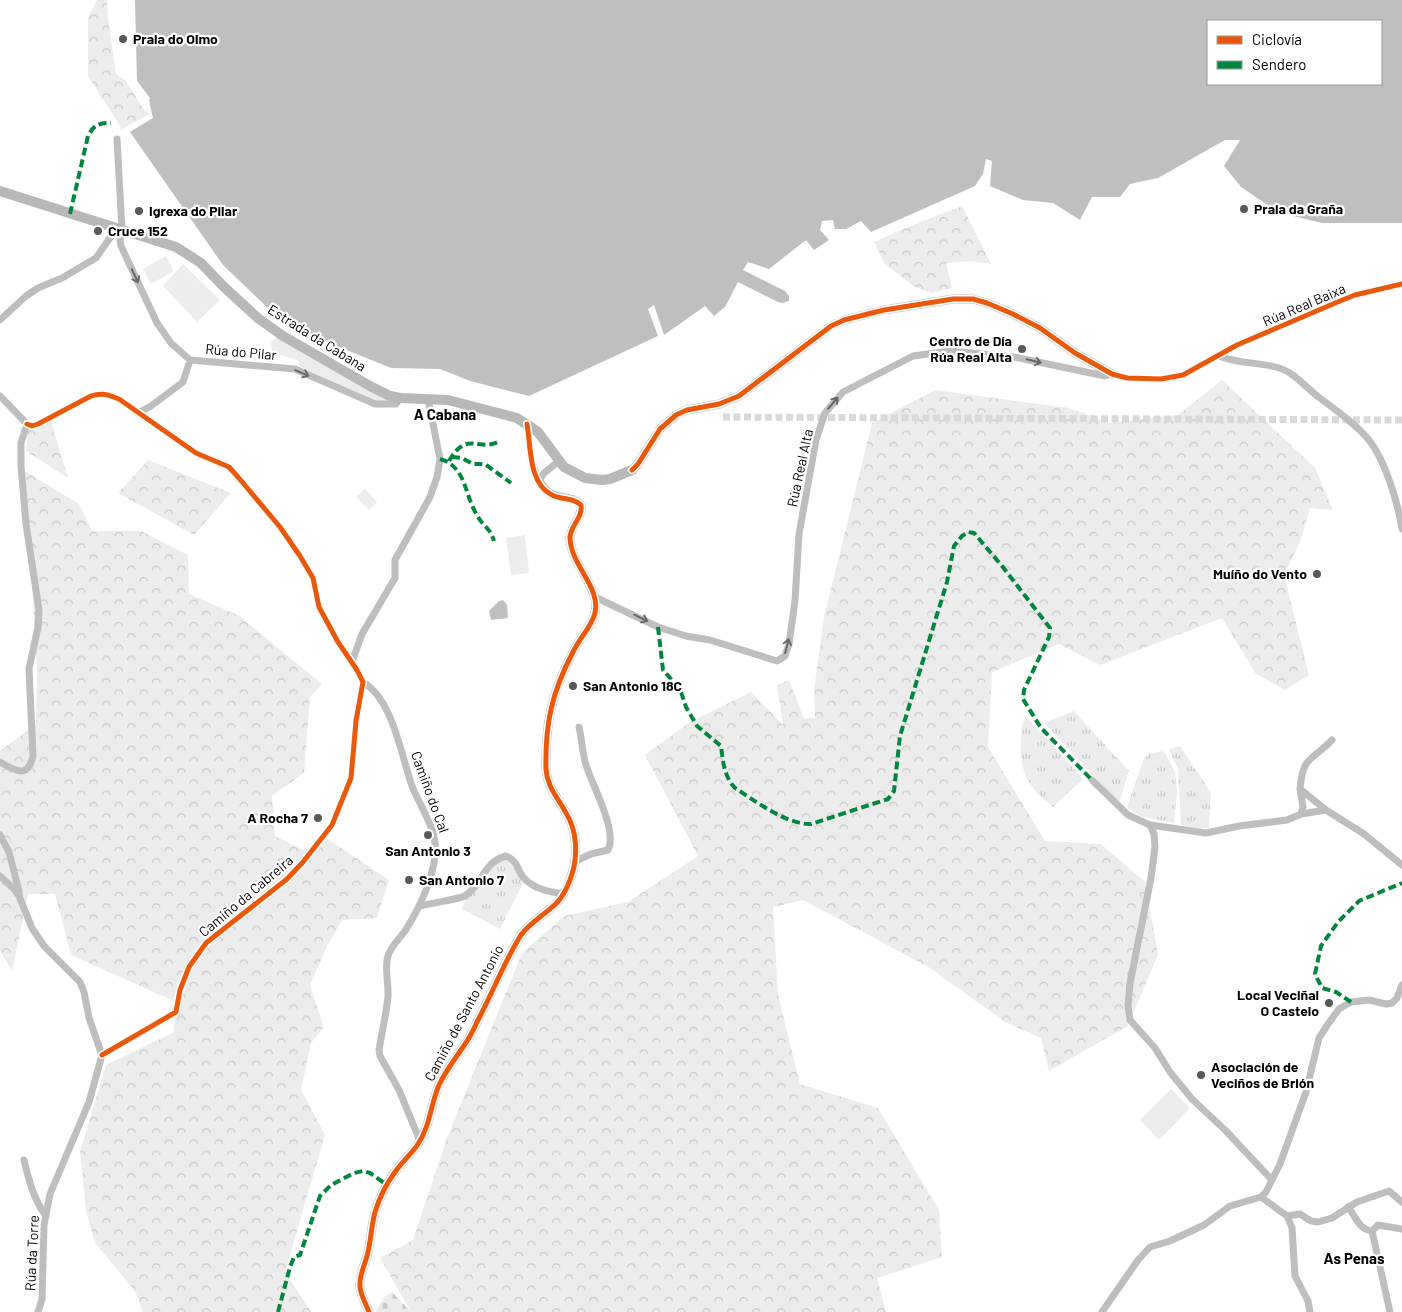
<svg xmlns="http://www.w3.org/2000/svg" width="1402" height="1312" font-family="Barlow,sans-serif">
  <defs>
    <pattern id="grass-tufts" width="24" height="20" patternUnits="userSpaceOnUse" patternTransform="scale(1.25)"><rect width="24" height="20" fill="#ececec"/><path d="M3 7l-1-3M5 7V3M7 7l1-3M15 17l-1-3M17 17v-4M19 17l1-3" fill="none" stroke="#c9c9c9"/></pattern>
    <pattern id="forest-crowns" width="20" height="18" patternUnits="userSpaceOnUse" patternTransform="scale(1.25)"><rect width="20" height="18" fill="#ececec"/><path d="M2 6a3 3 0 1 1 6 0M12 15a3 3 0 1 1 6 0" fill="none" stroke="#c9c9c9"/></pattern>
    <pattern id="cemetery-stones" width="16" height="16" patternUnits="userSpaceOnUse" patternTransform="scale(1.25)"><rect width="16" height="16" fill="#ececec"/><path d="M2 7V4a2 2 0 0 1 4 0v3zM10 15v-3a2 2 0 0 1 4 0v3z" fill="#c9c9c9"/></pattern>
  </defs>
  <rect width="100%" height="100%" fill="#fff"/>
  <path fill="url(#grass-tufts)" d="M1074 711 1129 771 1119 803 1044 723Z
    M1027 717 1083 779 1053 807C1028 787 1019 772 1021 739 1021 730 1021 724 1027 717Z
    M1180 746 1211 793 1209 828H1196L1181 825 1178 769 1169 749Z
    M1164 751 1175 772 1177 792 1174 823 1140 816 1127 807 1143 761 1148 754Z
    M504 859 511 861 523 883 500 929 462 909C469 889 486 868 504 859Z"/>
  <path fill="url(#forest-crowns)" d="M97 0H107L108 17 116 74 126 81 144 110 150 114 122 129 88 76V17Z
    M962 206 991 264 971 261 946 263 952 288 932 293 915 287 885 264 874 242 920 222Z
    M1222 380 1315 468 1333 510 1310 508 1300 542 1284 575 1309 675 1285 690 1256 674 1222 618 1100 665 1059 644 992 672 988 747 1045 841 1101 844 1145 882 1158 954 1128 1026 1049 1071 1041 1038 1005 1022 930 968 803 900 773 907 778 994 800 1084 878 1108 939 1210 942 1257 877 1278 886 1312H411L380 1258 413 1240 447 1138 522 953 564 916 628 902 698 856 645 755 690 722 751 692 783 725 777 685 789 680 804 718H815L814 690 824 617 872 423 935 390 1069 408 1110 423 1178 415Z
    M51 421 68 478 26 451 28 429Z
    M148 460 231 493 194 535 118 493Z
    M25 471 79 504 92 531H141L188 555 189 594 238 615 322 684 310 697 304 773 272 796 275 836 303 850 328 839 389 880 377 918 342 920 327 946 310 985 324 1027 311 1043 301 1090 325 1135 285 1272 311 1312H143L135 1291 95 1243 86 1211 80 1152 106 1065 174 1032 176 1002 71 955 55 894H28L12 971 0 951V751L36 724 37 670Z"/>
  <path fill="url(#cemetery-stones)" d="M392 1292 411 1312H376L384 1297Z"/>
  <path fill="#ececec" d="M166 256 174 271 151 284 143 269Z
    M183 264 220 300 197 322 163 286Z
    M278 337 392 400 376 401 299 366V361L272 352 271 342Z
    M365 489 377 502 369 510 356 497Z
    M525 535 529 573 511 575 506 538Z
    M1171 1089 1190 1108 1159 1140 1140 1120Z"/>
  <path fill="#bfbfbf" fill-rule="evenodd" d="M135 0H1402V223H1322L1293 216 1266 204 1241 187 1224 166 1240 140H1225L1158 178 1130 184 1120 197H1092L1080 220 1053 203 1023 200 990 186 992 161 986 159 983 174 975 186 871 232 861 221 846 229H835L833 220 822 221 820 230 829 240 814 250 806 240 769 269 748 262 743 270 785 291 789 296V301L783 303 778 302 738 282 725 307 714 316 705 306 664 335 654 305 648 309 658 336 529 396 470 381 440 369 391 368 324 341 272 312 223 265 130 132 153 118 149 100 150 98 137 81ZM1208 21H1381V84H1208Z
    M503 600 507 605 508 618 491 620 489 611 499 601Z"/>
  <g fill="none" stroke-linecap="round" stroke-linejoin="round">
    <path stroke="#d9d9d9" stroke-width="7" stroke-dasharray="7 3.5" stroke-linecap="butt" d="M723 417 1402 420"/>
    <path stroke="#bebebe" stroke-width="7" d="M117 139 122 230 120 240 121 246 157 323 171 343 190 360 295 369 375 404H396L400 398
      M0 320 26 296 38 288 62 278 96 258 116 229
      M1219 356C1238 364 1260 362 1279 368 1293 372 1305 386 1316 395 1334 409 1354 422 1369 440 1385 460 1398 503 1402 529
      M0 396 27 424
      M138 413 151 406 183 382 190 360
      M27 424 32 426 38 424 91 396C102 392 109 395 119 399L196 453 229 467 238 477 280 527 300 556 313 578 319 607 338 642 357 670 363 682 356 721 351 778 332 825 303 862 287 879 206 943 189 967 180 990 176 1012 102 1055
      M527 424 531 459 539 481
      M539 481 544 473 559 461
      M597 598 658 627 686 636 710 640 777 661 785 656 789 644 795 601 799 534 816 440 825 413 843 392 913 356 950 351 1014 357 1105 376 1112 374 1127 378 1161 379 1183 375 1237 345 1340 301 1355 295 1402 284
      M352 662 362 634 395 578V560L430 497 437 477 440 459 428 399
      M363 682C393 700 401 755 412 786 421 809 439 832 435 857 431 883 419 909 405 931 399 939 391 946 388 956 384 969 389 984 388 997 386 1015 382 1032 379 1050L380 1056 399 1090 420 1141
      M0 762C15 771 28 779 33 756L29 669 38 627 39 610 26 524 21 466V443L27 424
      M1092 780 1128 815 1150 825 1154 834 1155 847 1151 878 1130 983 1128 1006 1130 1020 1155 1048 1170 1072 1192 1099 1226 1131 1272 1180
      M1300 789 1303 807 1301 814
      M1326 810 1300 789C1303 755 1311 762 1332 740
      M1150 825 1206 833 1239 826 1287 820 1301 814 1326 810 1364 834 1402 865
      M0 835 9 852 19 891V896L32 928 44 946 80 982 84 992 89 1018 102 1055 89 1102 50 1194 44 1225 42 1299 38 1312
      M574 862 591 854 608 850C618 831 592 785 586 765 582 753 582 739 579 727
      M0 876 14 889 19 896
      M419 906C425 905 461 898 465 896 483 884 483 862 506 856 519 862 516 868 523 877 533 889 550 892 564 894
      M24 1160C29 1181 33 1198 46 1216
      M1261 1197 1287 1216 1292 1228 1295 1276 1308 1301 1310 1312
      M1348 1207C1355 1215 1359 1230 1372 1231
      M1287 1216 1300 1214 1311 1221 1318 1222 1332 1218 1357 1202 1389 1191 1402 1202
      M1372 1231 1390 1312
      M1372 1231 1378 1225 1402 1229
      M1102 1312 1138 1260 1150 1247 1170 1241 1204 1225 1230 1206 1261 1197 1266 1192 1280 1164 1306 1092 1319 1038 1328 1024 1339 1009 1351 1002 1369 1000 1386 1004 1392 1003 1397 998 1402 985"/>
    <path stroke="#bebebe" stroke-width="9" d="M632 470 638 464 660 429 676 415 687 410 719 404 739 396 831 326 844 320 884 310 953 299H973L987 303 1013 314 1040 328 1075 353 1112 374
      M369 1312C366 1304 361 1296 360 1287 359 1276 364 1267 367 1256 371 1242 371 1227 375 1212 379 1199 387 1183 395 1172 407 1155 418 1150 426 1128 431 1114 433 1099 439 1085 445 1072 455 1059 463 1047 469 1039 474 1029 478 1020 493 992 504 962 521 935 529 924 541 917 551 908 562 900 568 887 572 874 578 855 577 830 566 813 558 798 547 787 546 769 545 723 552 692 573 652 579 639 592 626 595 613 601 587 571 566 570 538 570 526 583 518 581 505 567 491 554 506 539 481"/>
    <path stroke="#b8b8b8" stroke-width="10" d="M0 191 176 247 201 263 223 286 259 319 283 336 370 386 390 396 400 398 448 400 517 418 538 432 564 467 585 478 602 480 610 479 632 470"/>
    <path stroke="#00873e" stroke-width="4" stroke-dasharray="8 4" stroke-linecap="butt" d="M70 214 88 136C94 125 98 123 111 123
      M452 457 462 458 473 464H485L511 483
      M440 459C467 467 464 495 477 515 483 527 490 527 494 541
      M449 461C468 429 477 453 500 441
      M658 627 663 670 680 689 686 707 697 726 721 746C723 762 724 776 735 788 755 801 787 825 811 824L888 799 894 791 900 736 947 582 954 546 962 536 968 532 974 533 1002 566 1050 628 1049 637 1024 690 1023 699 1041 728 1092 780
      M1351 1002 1336 992 1322 988 1315 974 1321 946 1338 922 1359 901 1402 883
      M278 1312 290 1267 294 1257 300 1255 320 1196 331 1185 354 1173 363 1171 370 1173 387 1185"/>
    <defs>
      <path id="cycleway" d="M27 424 32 426 38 424 91 396C102 392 109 395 119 399L196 453 229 467 238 477 280 527 300 556 313 578 319 607 338 642 357 670 363 682 356 721 351 778 332 825 303 862 287 879 206 943 189 967 180 990 176 1012 102 1055
        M632 470 638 464 660 429 676 415 687 410 719 404 739 396 831 326 844 320 884 310 953 299H973L987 303 1013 314 1040 328 1075 353 1112 374 1127 378 1161 379 1183 375 1237 345 1340 301 1355 295 1402 284
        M369 1312C366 1304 361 1296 360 1287 359 1276 364 1267 367 1256 371 1242 371 1227 375 1212 379 1199 387 1183 395 1172 407 1155 418 1150 426 1128 431 1114 433 1099 439 1085 445 1072 455 1059 463 1047 469 1039 474 1029 478 1020 493 992 504 962 521 935 529 924 541 917 551 908 562 900 568 887 572 874 578 855 577 830 566 813 558 798 547 787 546 769 545 723 552 692 573 652 579 639 592 626 595 613 601 587 571 566 570 538 570 526 583 518 581 505 573 497 561 500 552 495 528 483 531 445 527 424"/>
    </defs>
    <use href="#cycleway" stroke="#fff" stroke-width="8"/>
    <use href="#cycleway" stroke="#e8590c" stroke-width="5"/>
  </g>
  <defs><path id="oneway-shaft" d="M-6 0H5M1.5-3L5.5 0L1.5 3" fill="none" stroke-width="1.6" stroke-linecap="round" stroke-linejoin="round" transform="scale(1.25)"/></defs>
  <g stroke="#686868">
    <use href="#oneway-shaft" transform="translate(135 276) rotate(65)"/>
    <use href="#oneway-shaft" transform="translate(1034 361) rotate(14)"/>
    <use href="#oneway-shaft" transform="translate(302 373) rotate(23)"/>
    <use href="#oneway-shaft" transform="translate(833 403) rotate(-50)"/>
    <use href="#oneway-shaft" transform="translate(641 618) rotate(26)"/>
    <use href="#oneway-shaft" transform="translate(787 646) rotate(-76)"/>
  </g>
  <g fill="#595959" stroke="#fff" stroke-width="2">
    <circle cx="123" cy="39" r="5"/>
    <circle cx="1244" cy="209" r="5"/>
    <circle cx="139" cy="211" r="5"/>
    <circle cx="98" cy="231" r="5"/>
    <circle cx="1022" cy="349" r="5"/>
    <circle cx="1317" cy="574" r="5"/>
    <circle cx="573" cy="686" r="5"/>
    <circle cx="318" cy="818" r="5"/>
    <circle cx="428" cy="835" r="5"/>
    <circle cx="409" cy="880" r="5"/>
    <circle cx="1329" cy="1003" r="5"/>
    <circle cx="1201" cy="1075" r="5"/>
  </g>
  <g text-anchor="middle" stroke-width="4.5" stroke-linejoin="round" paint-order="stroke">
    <g font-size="14" font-weight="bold" fill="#000" stroke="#fff" text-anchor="start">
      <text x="133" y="44">Praia do Olmo</text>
      <text x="1254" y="214">Praia da Graña</text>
      <text x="149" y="216">Igrexa do Pilar</text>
      <text x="108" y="236">Cruce 152</text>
      <text x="1012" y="346" text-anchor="end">Centro de Día<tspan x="1012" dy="16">Rúa Real Alta</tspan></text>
      <text x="1307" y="579" text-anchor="end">Muíño do Vento</text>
      <text x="583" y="691">San Antonio 18C</text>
      <text x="308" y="823" text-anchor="end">A Rocha 7</text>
      <text x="428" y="856" text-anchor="middle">San Antonio 3</text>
      <text x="419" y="885">San Antonio 7</text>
      <text x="1319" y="1000" text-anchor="end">Local Veciñal<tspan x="1319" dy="16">O Castelo</tspan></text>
      <text x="1211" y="1072">Asociación de<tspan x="1211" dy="16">Veciños de Brión</tspan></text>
    </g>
    <g font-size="14" fill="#000" stroke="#fff">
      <text transform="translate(1304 305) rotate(-23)" y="5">Rúa Real Baixa</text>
      <text transform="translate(317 338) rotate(32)" y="5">Estrada da Cabana</text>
      <text transform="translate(241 352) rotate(5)" y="5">Rúa do Pilar</text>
      <text transform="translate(800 468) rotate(-78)" y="5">Rúa Real Alta</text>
      <text transform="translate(430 792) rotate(70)" y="5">Camiño do Cal</text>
      <text transform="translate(246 896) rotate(-40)" y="5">Camiño da Cabreira</text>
      <text transform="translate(464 1013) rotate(-62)" y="5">Camiño de Santo Antonio</text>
      <text transform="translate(32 1253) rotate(-87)" y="5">Rúa da Torre</text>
    </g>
    <g font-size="15" font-weight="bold" fill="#000" stroke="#fff">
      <text x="445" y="420">A Cabana</text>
      <text x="1354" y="1264">As Penas</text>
    </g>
  </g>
  <rect x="1207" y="20" width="175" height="65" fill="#ffffff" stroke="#999999"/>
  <rect x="1217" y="36" width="25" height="8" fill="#e8590c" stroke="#999999"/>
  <text x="1252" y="45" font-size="15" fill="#000000">Ciclovía</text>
  <rect x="1217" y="61" width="25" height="8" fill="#00873e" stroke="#999999"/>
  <text x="1252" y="70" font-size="15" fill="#000000">Sendero</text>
</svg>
